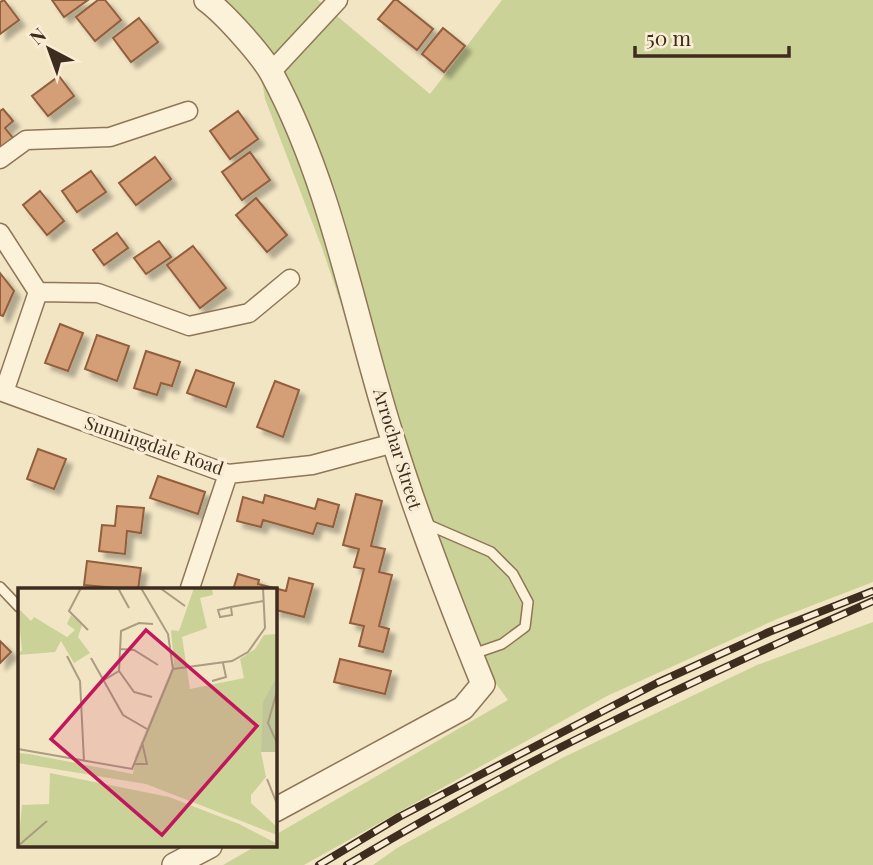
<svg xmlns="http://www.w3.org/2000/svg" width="873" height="865" font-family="'Playfair Display',serif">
  <defs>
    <filter id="shadow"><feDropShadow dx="6" dy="6" stdDeviation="2" flood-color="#0004"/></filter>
  </defs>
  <rect width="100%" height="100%" fill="#f2e5c4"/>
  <path fill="#cbd297" d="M218 0H318L430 94 502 0H873V582L777 619 607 696 304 865H223L256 846H275V835L508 700 447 617 322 248 265 99 256 44Z
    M873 622V865H373L397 848 562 758 757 665Z"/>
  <path fill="#d49e77" stroke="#915e3c" stroke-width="2" filter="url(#shadow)" d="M4 0 19 20 0 34V2Z
    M52 0H88L64 17Z
    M98 0H105L121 20 95 41 76 17Z
    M394 0H397L433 29 417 50 378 19Z
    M139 18 158 42 131 62 113 38Z
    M443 28 465 46 444 72 422 54Z
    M59 76 74 96 48 116 32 96Z
    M3 109 13 121 5 128 13 138 0 148V111Z
    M238 111 258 139 230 159 210 131Z
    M250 152 270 180 242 200 222 172Z
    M155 157 171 179 136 205 119 183Z
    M91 171 106 192 77 212 62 191Z
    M40 191 64 221 47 235 23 205Z
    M256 198 287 235 267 252 236 215Z
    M117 233 128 248 104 265 93 250Z
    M159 241 171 257 146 274 134 258Z
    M193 246 226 288 200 308 167 265Z
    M0 273 14 291 3 316 0 315Z
    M60 324 83 333 68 371 45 363Z
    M97 335 129 346 117 381 85 369Z
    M146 351 180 362 172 386 161 383 157 395 134 388Z
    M196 370 234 383 226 407 187 393Z
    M275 381 299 390 283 437 257 427Z
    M38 449 66 459 54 489 27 479Z
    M158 476 205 492 198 514 150 498Z
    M356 494 382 501 371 546 385 549 379 572 392 575 379 626 389 629 383 652 359 646 364 626 350 623 364 569 354 567 359 549 343 545Z
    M265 495 315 509 318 499 339 505 333 527 317 523 313 534 263 520 261 527 237 521 243 497 263 503Z
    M117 506 144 508 141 533 127 531 125 554 99 551 102 525 115 526Z
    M87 561 141 568 138 590 84 585Z
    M238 574 259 580 258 584 286 591 289 578 313 584 304 617 276 610 275 613V590H233Z
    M0 641 11 652 0 663Z
    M340 659 391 671 385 694 334 682Z"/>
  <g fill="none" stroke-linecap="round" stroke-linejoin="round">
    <defs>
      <path id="service" d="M424 523 491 552 513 574 528 602 525 627 502 644 473 654
        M0 587 19 607"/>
      <path id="minor" d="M271 72 338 0
        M0 159 26 140 110 137 188 111
        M0 233 38 292 4 392
        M38 292 98 293 189 326 249 313 290 279
        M0 391 228 474 312 465 394 443
        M190 588 228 474"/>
      <path id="tertiary" d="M206 0C224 13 262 55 272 74 334 189 355 323 395 446 420 526 451 605 483 684L463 708 275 810
        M174 865 210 846"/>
    </defs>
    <use href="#service" stroke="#8f7658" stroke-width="12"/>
    <use href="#minor" stroke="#8f7658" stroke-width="21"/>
    <use href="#tertiary" stroke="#8f7658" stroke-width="26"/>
    <use href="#service" stroke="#fcf1d9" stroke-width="9"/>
    <use href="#minor" stroke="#fcf1d9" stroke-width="18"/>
    <use href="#tertiary" stroke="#fcf1d9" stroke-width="23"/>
    <defs>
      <path id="rail" d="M319 865 399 817 657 683 769 632 873 591
        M347 865C515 764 693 680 873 601"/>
    </defs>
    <use href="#rail" stroke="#3e2d1e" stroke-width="8"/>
    <use href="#rail" stroke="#f9eed5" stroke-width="5" stroke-dasharray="16" stroke-linecap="butt"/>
  </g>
  <g text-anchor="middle" stroke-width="7" stroke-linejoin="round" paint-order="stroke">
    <g font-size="18" fill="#3e2d1e" stroke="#f9eed5">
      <text transform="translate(154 446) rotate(19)" y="6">Sunningdale Road</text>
      <text transform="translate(397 449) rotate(73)" y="6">Arrochar Street</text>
    </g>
  </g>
  <g transform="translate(18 588)">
    <rect width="259" height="259" fill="#f2e5c4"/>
    <path d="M176 0H194L195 7 182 10 189 40 164 49 172 101 226 90 222 71 237 61 246 47 259 46V88L246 113 243 164 248 189 233 207V215L259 239V247L128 196 0 175V165L11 166 115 186 117 169 156 75 153 42 161 43ZM0 20 13 33 16 29 49 49 57 42 49 36 53 27 64 37 60 49 72 65 56 75 43 53 37 64 0 67 4 62ZM32 185 151 209 221 236 258 255 257 259H0L4 217 31 216Z" fill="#cbd297"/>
    <path d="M259 88V164H243L245 114Z" fill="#c0c697"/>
    <path fill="none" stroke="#aa9b82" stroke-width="2" d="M63 0 51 23 70 42M100 0 111 20M142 0 167 18M213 19 214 27 202 29 200 22 213 19 245 13M103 61 116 62 140 77M49 68 62 93 66 173M73 70 105 127 129 141M155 81 214 73 230 64 247 40 245 0M101 83 116 104 134 109M86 92 101 83 103 43 121 35 135 36M194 93 208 89 205 75M259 103 250 135 259 155M0 161 114 181 155 81 150 46 123 0M116 176H129L124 154M249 191 259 216M0 258 29 233"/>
    <path fill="#c2185b" fill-opacity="0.15" stroke="#c2185b" stroke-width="3.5" d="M128 42 239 138 144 247 33 151Z"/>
    <rect width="259" height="259" fill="none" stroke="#3e2d1e" stroke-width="3.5"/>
  </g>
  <g transform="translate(49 49) rotate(319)" stroke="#f9eed5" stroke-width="5" paint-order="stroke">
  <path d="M0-5L12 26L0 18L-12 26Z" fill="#3e2d1e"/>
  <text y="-10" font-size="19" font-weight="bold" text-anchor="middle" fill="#3e2d1e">N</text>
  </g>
  <path d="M635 46v10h154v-10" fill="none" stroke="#3e2d1e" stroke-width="3.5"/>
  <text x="646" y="46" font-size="21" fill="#3e2d1e" stroke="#f9eed5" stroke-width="5" paint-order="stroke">50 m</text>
</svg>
